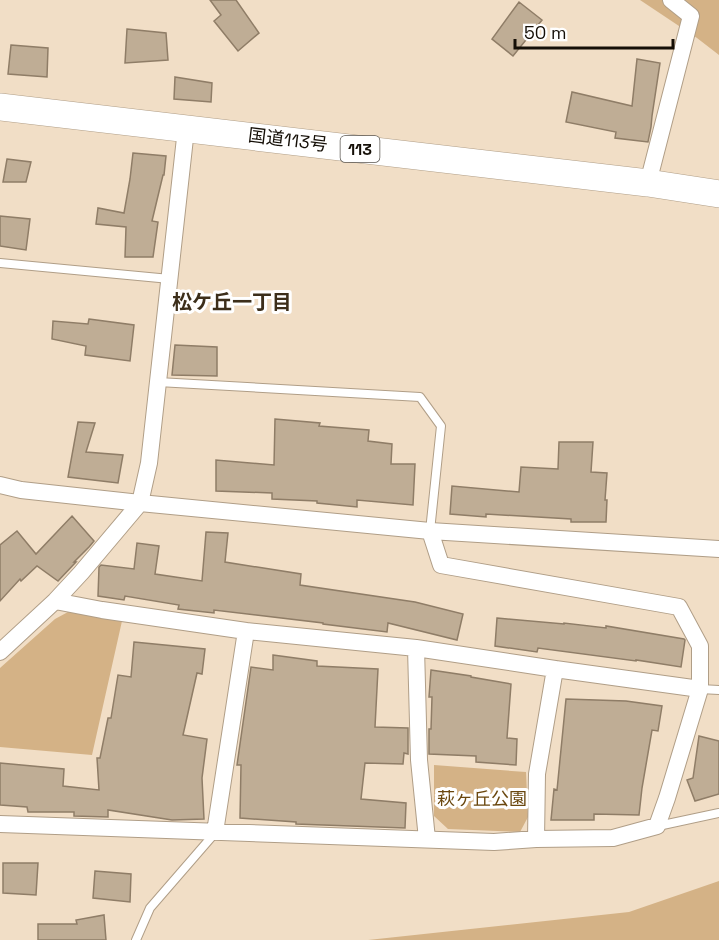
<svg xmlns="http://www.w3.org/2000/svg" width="719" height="940" font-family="'Space Grotesk','Noto Sans JP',sans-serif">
  <rect width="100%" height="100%" fill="#f1dec6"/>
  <path fill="#d4b286" d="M640 0H719V55L697 38Z
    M68 612 122 621 92 755 0 747V668L55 619Z
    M434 765 526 772 528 817 520 832 448 829 434 816Z
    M719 881V940H368L629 912Z"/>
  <path fill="#bfad95" stroke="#8f7d67" stroke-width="1.5" d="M210 0H236L259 33 238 51 214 21 221 15Z
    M519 2 542 20 513 56 492 39Z
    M127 29 166 33 168 60 125 63Z
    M11 45 48 48 47 77 8 74Z
    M637 59 660 63 652 116 651 127 648 142 615 138 616 132 566 122 572 92 632 106Z
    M175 77 212 83 211 102 174 99Z
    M133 153 166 156 164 175H163L152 221 158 222 153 257H125L126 227 96 224 98 208 124 213 130 179Z
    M7 159 31 162 26 182H3Z
    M0 216 30 219 26 250 0 246Z
    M89 319 134 325 130 361 85 355 86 346 52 339 53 321 88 324Z
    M175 345 217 347V376L172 375Z
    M275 419 320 423 319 426 369 430 368 441 392 444 391 464H415L413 505 357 500V507L317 503V501L272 499V493L216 491V460L274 465Z
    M78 422 95 423 86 452 123 455 118 483 68 477Z
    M559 442H593L591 472 607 473 605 500H607L606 522H571V519L486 514V517L450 514 452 486 519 492 521 467 558 469Z
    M72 516 94 541 89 547 74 562H76L58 581 37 566 21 581 20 579 0 601V545L17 531 36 554Z
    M206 532 228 533 225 562 301 574 300 585 415 602 463 614 457 640 388 623 387 632 323 624V623L214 610V613L178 609 179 605 125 596 124 600 98 596 99 567 101 565 134 569 137 543 159 546 155 574 202 581Z
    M497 618 564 624V623L606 628V626L684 639 685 640 681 667 636 660V661L538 648 537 652 495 646Z
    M134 642 205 649 202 674 197 673 183 735 207 739 202 778 204 819 172 820 108 810V817L74 816V812H28L27 807 0 805V763L64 769 63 786 99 790 97 758H100L108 718H111L118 675 131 677Z
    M273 655 317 661V666L378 669 375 727 408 728V754L404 753 403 764 365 763 361 799 406 803 405 828 296 824V822L240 818 241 765H237L251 667 273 670Z
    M431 670 471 676V677L511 684 507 738 517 739 516 765 476 762V756L429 754V729H431L432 697H429Z
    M566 699 626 701 662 706 658 731 652 730 642 788 639 815 594 814V820H551L554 789 557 790Z
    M699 736 719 741V794L695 801 687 780 693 778Z
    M3 863H38L36 895 3 893Z
    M95 871 131 874 130 902 93 898Z
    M104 915 106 940H38V924H77L76 920Z"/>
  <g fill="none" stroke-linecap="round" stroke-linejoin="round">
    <defs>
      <path id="service" d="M0 263 170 279
        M158 382 420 397 441 426 430 531
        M700 689 719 690
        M658 826 719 813
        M136 940 150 908 215 833"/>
      <path id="minor" d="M648 183 691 16 671 0
        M0 485 21 490 140 503 430 531 719 549
        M55 601 102 610 246 631 416 648 555 669 700 689
        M416 648 419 760 427 839
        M0 652 55 601 81 573 140 503 149 463 186 129
        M0 824 494 842 536 839 613 838 657 826 667 798 700 689V646L679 607 441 565 430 531
        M215 832 246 631
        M536 839 537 774 555 669"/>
      <path id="trunk" d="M0 107 648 183 719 194"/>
    </defs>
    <use href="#service" stroke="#b09e87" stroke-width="10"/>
    <use href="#minor" stroke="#b09e87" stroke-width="18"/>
    <use href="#trunk" stroke="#b09e87" stroke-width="28"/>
    <use href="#service" stroke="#fff" stroke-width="8"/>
    <use href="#minor" stroke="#fff" stroke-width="16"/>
    <use href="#trunk" stroke="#fff" stroke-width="27"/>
  </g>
  <g text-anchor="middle" stroke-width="6" stroke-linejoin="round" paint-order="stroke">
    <rect fill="#fff" stroke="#5b5751" stroke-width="1.5" x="340.5" y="136" width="39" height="26" rx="4.5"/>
    <g font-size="16" font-weight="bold" fill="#150f07">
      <text x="360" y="155">113</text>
    </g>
    <g font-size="18" fill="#150f07" stroke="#fff">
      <text transform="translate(288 140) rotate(7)" y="6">国道113号</text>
    </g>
    <g font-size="18" fill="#6a470e" stroke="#fff">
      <text x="482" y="805">萩ヶ丘公園</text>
    </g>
    <g font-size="20" font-weight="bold" fill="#3c2e1a" stroke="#fff">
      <text x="232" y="309">松ケ丘一丁目</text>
    </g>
  </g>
  <path d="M515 39v9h158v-9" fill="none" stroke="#150f07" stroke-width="3"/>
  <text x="524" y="39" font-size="18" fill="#150f07" stroke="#ffffff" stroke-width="4.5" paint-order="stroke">50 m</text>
</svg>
